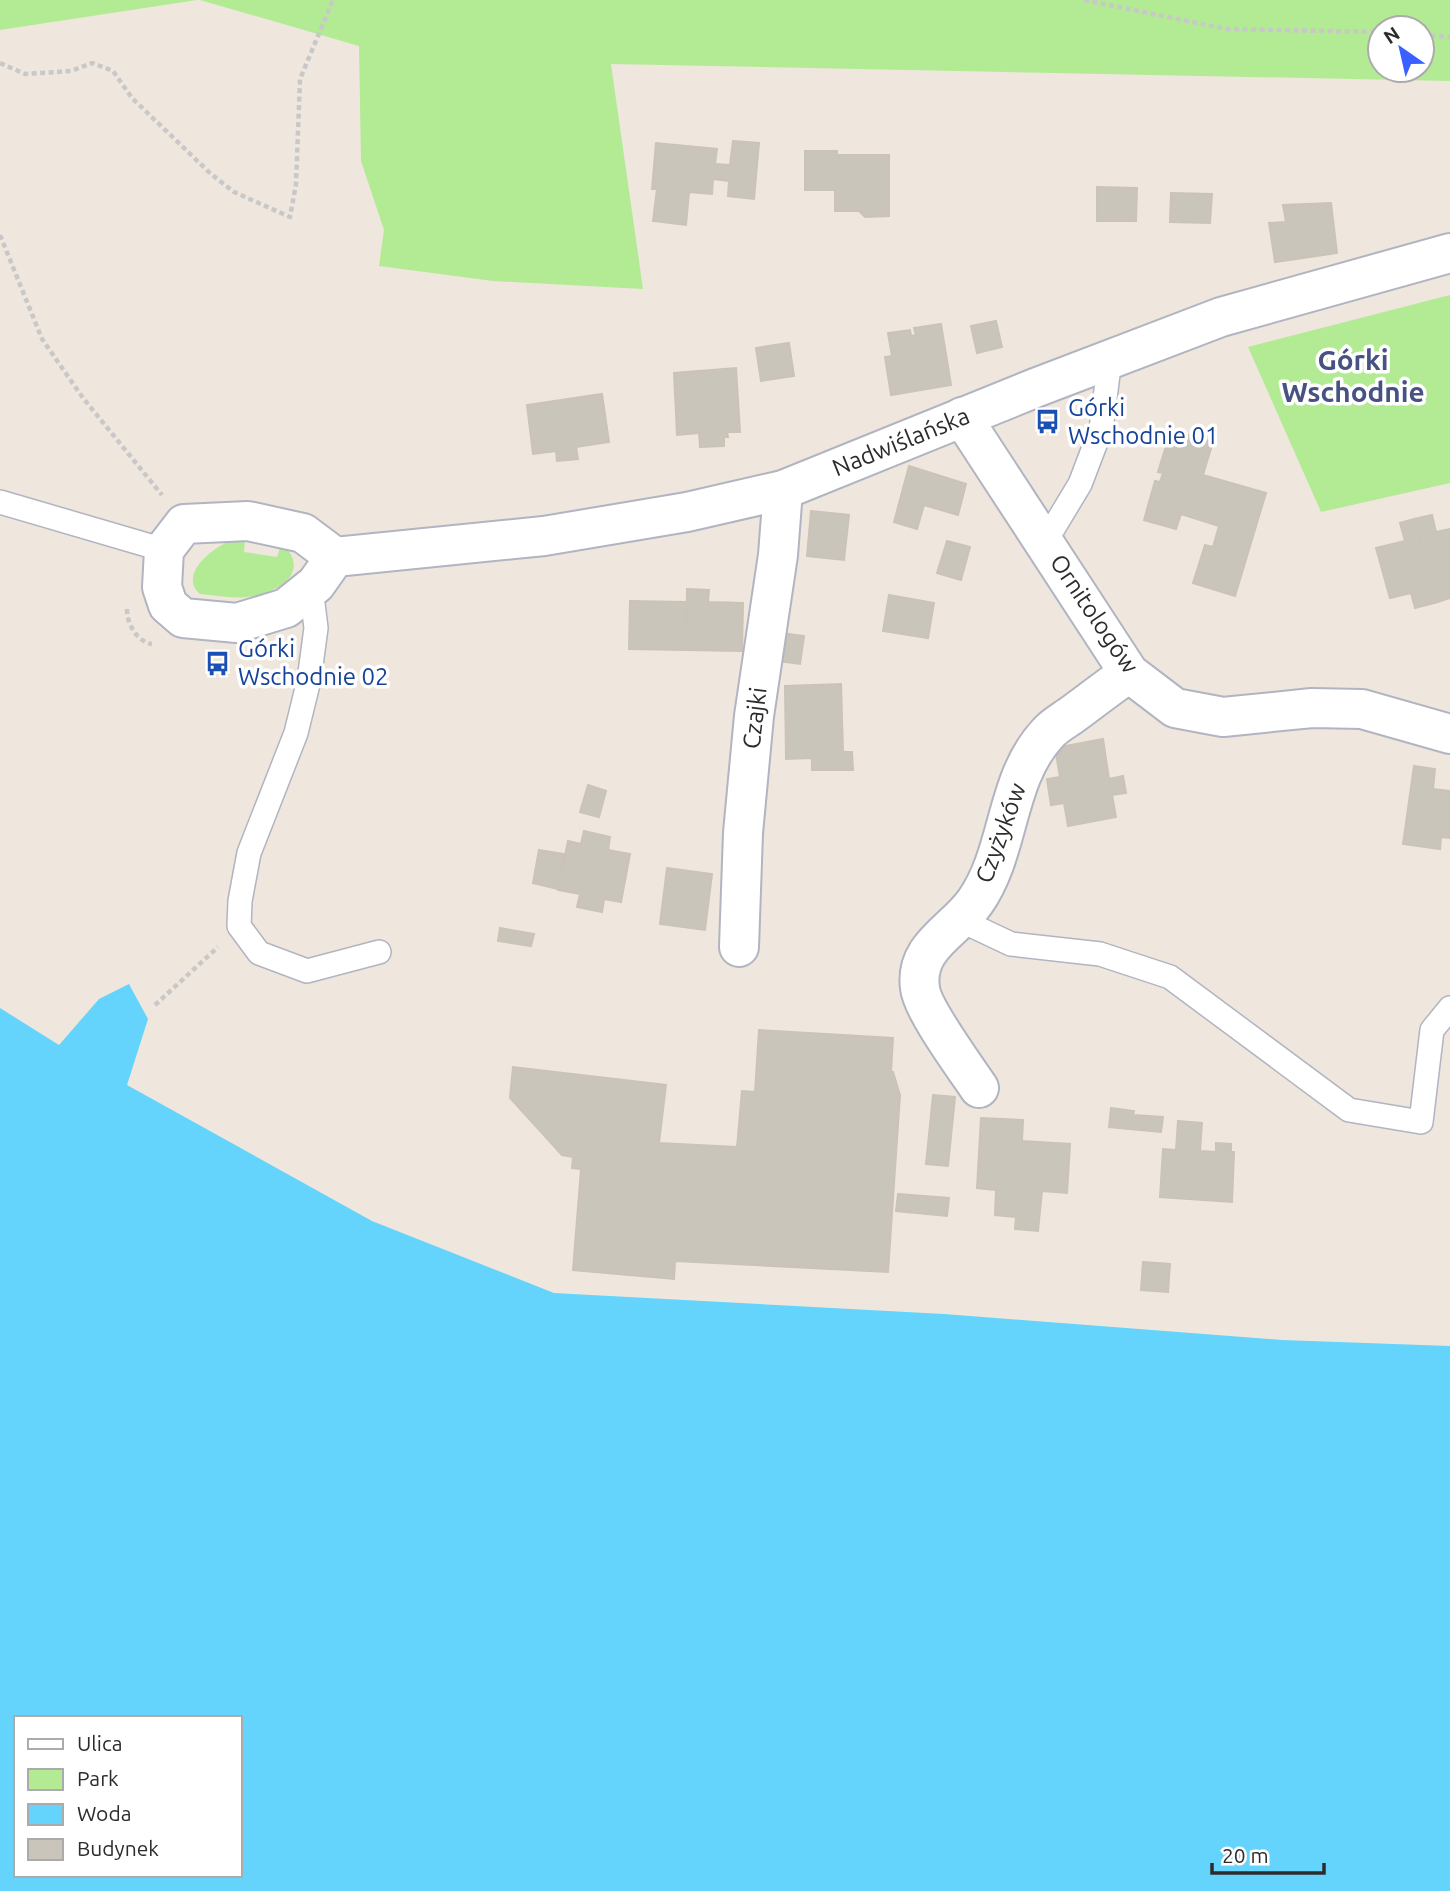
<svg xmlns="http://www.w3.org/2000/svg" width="1450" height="1891" font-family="Ubuntu,sans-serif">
  <rect width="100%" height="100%" fill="#efe7dd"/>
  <path fill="#b2eb94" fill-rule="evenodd" d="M0 0H197L0 30Z
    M200 0H1450V81L611 64 643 289 493 281 379 266 384 230 361 161 359 46ZM1422 28V70H1380V28Z
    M1450 295V483L1321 512 1248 347Z
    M230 541H245L244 552 277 557 280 548 288 550C309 578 269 595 246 597 231 599 215 595 200 594 178 575 212 548 230 541Z"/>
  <path fill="#65d4fc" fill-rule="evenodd" d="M129 984 148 1019 127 1085 372 1221 554 1293 944 1314 1282 1340 1450 1346V1891H0V1008L59 1045 99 999ZM16 1718H240V1875H16Z"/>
  <path fill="#cac5bb" stroke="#cbc3b6" stroke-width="2" d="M733 141 759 143 754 199 728 196 729 181 713 179 712 194 689 192 686 225 653 221 657 189H652L656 143 717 149 715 164 730 165Z
    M805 151H837V155H889V216L865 217 859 211H835V190H805Z
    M1097 187 1137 188 1136 221H1097Z
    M1171 193 1212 194 1210 223 1170 222Z
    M1331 203 1337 253 1275 262 1269 223 1286 222 1283 205Z
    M996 321 1002 347 977 353 971 326Z
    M941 324 951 385 891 395 885 357 892 356 888 333 910 330 911 336 916 335 914 328Z
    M789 343 794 376 761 381 756 348Z
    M736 368 740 432H727L728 437H724V446L700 447 699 433 677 435 674 373Z
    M602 394 609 442 576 447 578 459 557 461 556 451 533 454 527 405Z
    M1171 430 1213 442 1203 475 1266 493 1235 596 1193 583 1205 545 1213 547 1219 526 1181 514 1176 529 1144 520 1155 481 1160 482 1163 473 1158 472Z
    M909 466 966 484 958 515 924 505 917 529 894 522Z
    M811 511 849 515 844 560 807 556Z
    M1432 515 1436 532 1450 529V598L1438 602 1414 519Z
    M1414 519 1438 602 1415 608 1411 593 1390 598 1376 548 1405 541 1400 523Z
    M947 541 970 547 961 580 937 573Z
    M687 589 709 590 708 602 743 603 742 651 686 650Z
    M889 595 934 603 928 638 883 631Z
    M630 601 686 602V650L629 649Z
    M781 633 804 636 800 664 777 661Z
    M841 684 843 752H852L853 770H812V758L786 759 785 686Z
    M1103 739 1109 779 1123 776 1126 793 1112 795 1116 817 1068 826 1064 803 1051 805 1047 779 1060 777 1055 748Z
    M1414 766 1435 769 1433 789 1450 791V838L1441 837 1440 849 1403 844Z
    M588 785 606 791 599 817 580 812Z
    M584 831 610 837 608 850 630 854 621 902 604 899 602 912 577 907 580 894 558 890 568 841 581 844Z
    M539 850 564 854 558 889 533 883Z
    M667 868 712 874 705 930 660 924Z
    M500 928 534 934 531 946 498 941Z
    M759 1030 893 1038 891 1072H893L900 1095 888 1272 675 1261 674 1279 573 1270 581 1169 572 1168 573 1157 562 1155 510 1098 513 1067 666 1085 659 1143 737 1147 742 1091 755 1092Z
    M933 1095 955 1097 948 1166 926 1164Z
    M1111 1108 1134 1111 1133 1115 1163 1117 1161 1132 1109 1127Z
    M981 1118 1023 1120 1022 1141 1070 1144 1067 1193 1042 1191 1038 1231 1015 1229 1016 1217 995 1215 996 1190 977 1188Z
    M1178 1121 1202 1123 1200 1151 1216 1152V1143L1231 1144V1152H1234L1232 1202 1160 1197 1163 1149 1176 1150Z
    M898 1194 949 1198 947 1216 896 1211Z
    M1143 1262 1170 1264 1168 1292 1141 1290Z"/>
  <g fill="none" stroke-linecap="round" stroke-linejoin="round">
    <defs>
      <path id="lane" d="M0 502 164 550
        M1045 542 1080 484 1101 429 1110 359
        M311 588 316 628 309 680 296 733 249 853 240 901 239 926 259 953 307 971 379 952
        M958 919 1011 944 1100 954 1170 977 1349 1110 1421 1122 1432 1030 1450 1008"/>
      <path id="street" d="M962 417 1129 673 1175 708 1223 717 1312 708 1362 709 1450 734
        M739 947 743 833 754 716 778 555 783 490
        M979 1088C965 1067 922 1009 920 988 914 946 955 931 975 902 1011 851 1004 780 1048 733 1055 725 1065 720 1073 714 1092 700 1110 686 1129 673"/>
      <path id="secondary" d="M335 557 316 584 286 608 237 623 183 618 168 605 162 587 164 550 184 524 248 521 303 533 335 557 544 536 687 512 783 490 1035 388 1221 317 1450 253"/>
    </defs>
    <use href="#lane" stroke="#b1b4c1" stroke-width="26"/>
    <use href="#street" stroke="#b1b4c1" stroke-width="42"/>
    <use href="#secondary" stroke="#b1b4c1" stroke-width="42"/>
    <path stroke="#c8c8c8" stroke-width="4.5" stroke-dasharray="5 3.5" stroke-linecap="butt" d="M1084 0 1227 29 1380 32
      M1422 35 1450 37
      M0 63 25 74 71 71 92 63 113 71 132 98 211 174 234 192 290 217 296 184 300 79 333 0
      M0 235 42 339 83 398 162 495
      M127 609C127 624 137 642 152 644
      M155 1005 218 947"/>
    <use href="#lane" stroke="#fff" stroke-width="23"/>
    <use href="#street" stroke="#fff" stroke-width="38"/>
    <use href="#secondary" stroke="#fff" stroke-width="38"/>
  </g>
  <defs>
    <symbol id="bus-bare" viewBox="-9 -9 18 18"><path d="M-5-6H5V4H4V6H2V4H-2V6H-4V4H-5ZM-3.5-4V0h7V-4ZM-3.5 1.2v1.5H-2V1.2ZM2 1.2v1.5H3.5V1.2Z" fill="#1a4fb4" stroke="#fff" stroke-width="2.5" paint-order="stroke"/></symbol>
  </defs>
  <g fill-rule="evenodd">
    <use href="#bus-bare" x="1030" y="404" width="35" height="35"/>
    <use href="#bus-bare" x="200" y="646" width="35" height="35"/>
  </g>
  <g text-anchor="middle" stroke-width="7" stroke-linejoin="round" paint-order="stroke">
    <g font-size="24" fill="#164399" stroke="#fff" text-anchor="start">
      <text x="1068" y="416">Górki<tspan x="1068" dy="28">Wschodnie 01</tspan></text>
      <text x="238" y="657">Górki<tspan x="238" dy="28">Wschodnie 02</tspan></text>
    </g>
    <g font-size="24" fill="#2c2c2c" stroke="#fff">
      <text transform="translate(901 442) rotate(-22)" y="8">Nadwiślańska</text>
      <text transform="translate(1094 614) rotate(56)" y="8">Ornitologów</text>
      <text transform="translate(755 718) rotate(-83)" y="8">Czajki</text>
      <text transform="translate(1001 833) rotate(-70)" y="8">Czyżyków</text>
    </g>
    <g font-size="28" font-weight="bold" fill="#475282" stroke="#fff">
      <text x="1353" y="370">Górki<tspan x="1353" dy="32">Wschodnie</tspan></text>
    </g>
  </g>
  <rect x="14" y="1716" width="228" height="161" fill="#ffffff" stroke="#ababab" stroke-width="2"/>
  <rect x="28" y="1739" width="35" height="10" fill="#ffffff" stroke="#ababab" stroke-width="2"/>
  <text x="77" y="1751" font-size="21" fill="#2c2c2c">Ulica</text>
  <rect x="28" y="1769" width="35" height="21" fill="#b2eb94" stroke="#ababab" stroke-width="2"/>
  <text x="77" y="1786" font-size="21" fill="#2c2c2c">Park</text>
  <rect x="28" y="1804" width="35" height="21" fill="#65d4fc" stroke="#ababab" stroke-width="2"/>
  <text x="77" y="1821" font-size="21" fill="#2c2c2c">Woda</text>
  <rect x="28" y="1839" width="35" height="21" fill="#cac5bb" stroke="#ababab" stroke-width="2"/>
  <text x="77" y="1856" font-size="21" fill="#2c2c2c">Budynek</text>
  <g transform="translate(1401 49) rotate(326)"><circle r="33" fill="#ffffff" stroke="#ababab" stroke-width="2"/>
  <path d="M0-5L12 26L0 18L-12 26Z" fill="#3a60ff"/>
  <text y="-10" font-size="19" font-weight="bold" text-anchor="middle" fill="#2c2c2c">N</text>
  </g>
  <path d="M1212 1863v10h112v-10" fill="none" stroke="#2c2c2c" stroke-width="3.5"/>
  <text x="1222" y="1863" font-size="21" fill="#2c2c2c" stroke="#ffffff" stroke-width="5" paint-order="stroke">20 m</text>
</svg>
